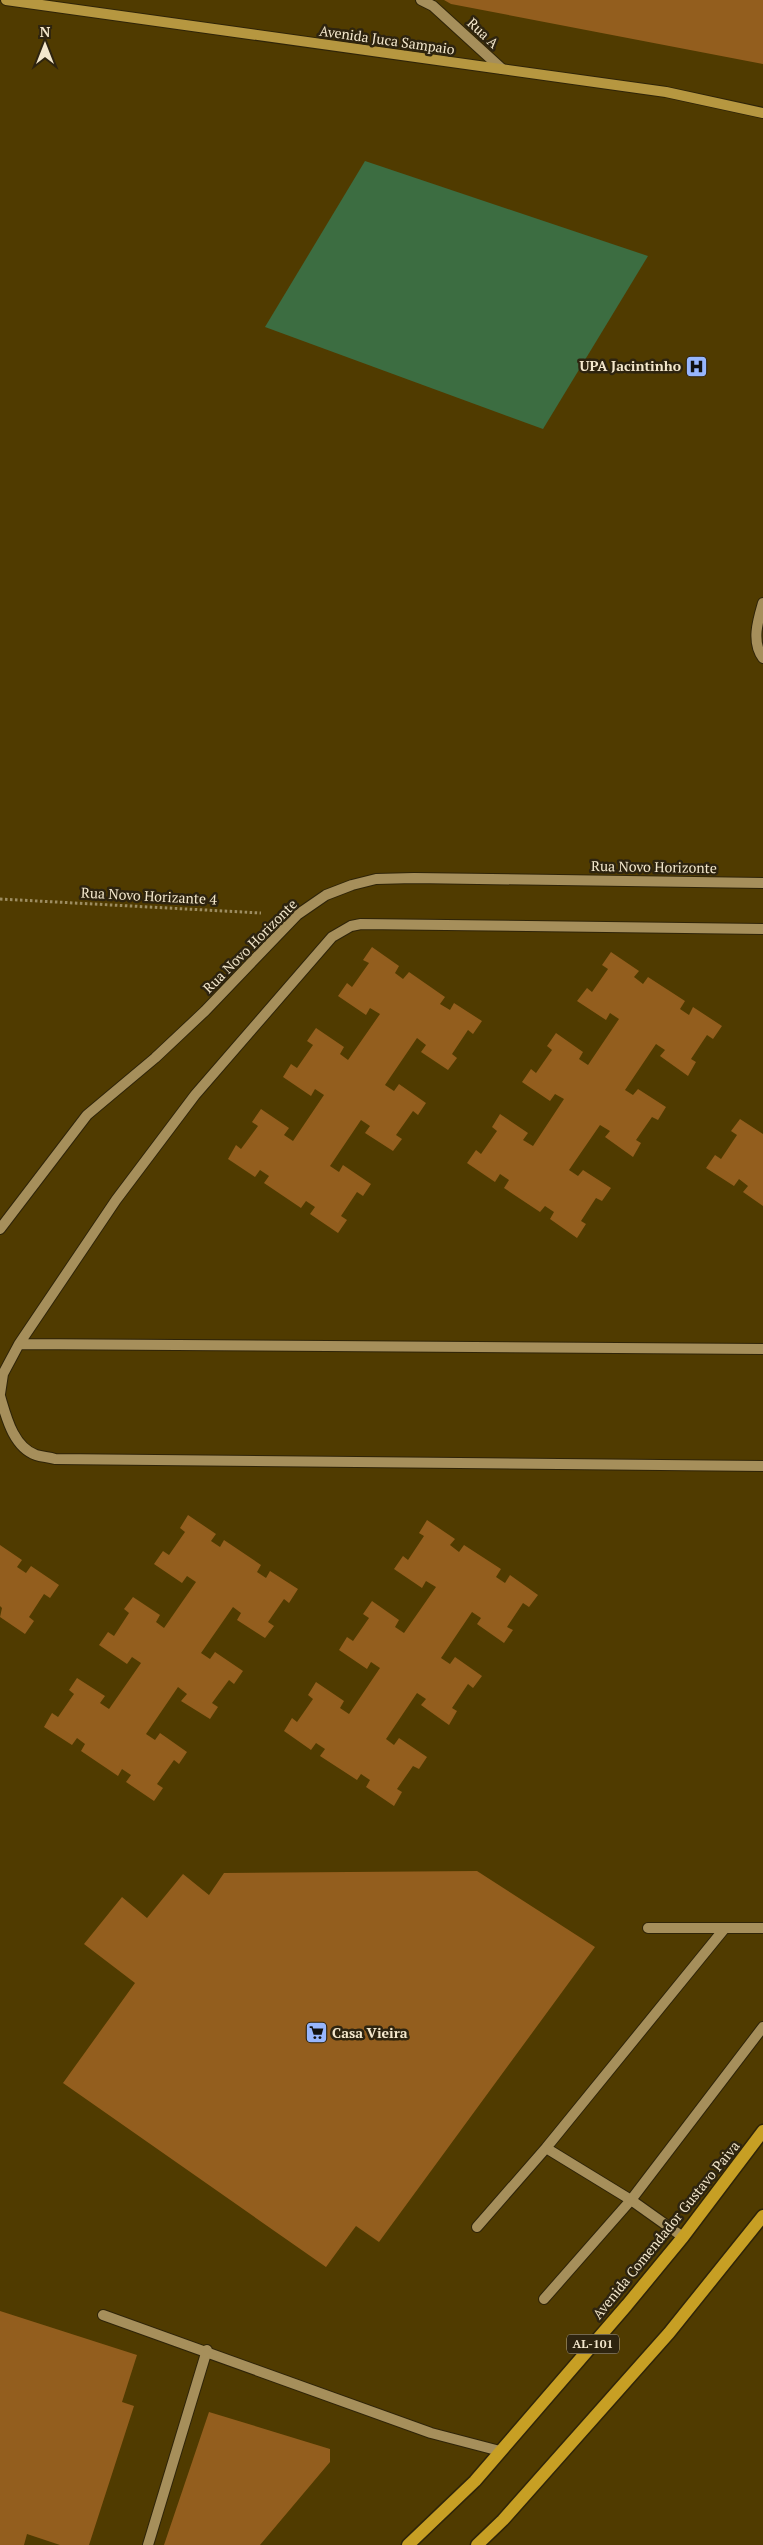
<svg xmlns="http://www.w3.org/2000/svg" width="763" height="2545" font-family="'PT Serif',serif">
  <rect width="100%" height="100%" fill="#503b00"/>
  <path fill="#3c6d41" d="M365 161 648 256 543 429 265 327Z"/>
  <path fill="#935e1e" d="M444 0H763V64L451 4Z
    M372 947 399 966 395 973 403 979 409 972 445 997 440 1004 450 1010 454 1003 482 1021 473 1034 468 1030 452 1054 457 1058 448 1070 421 1052 426 1045 417 1038 385 1085 394 1091 399 1084 426 1103 418 1115 413 1111 396 1135 402 1139 393 1151 365 1133 370 1126 361 1120 330 1166 339 1172 343 1165 371 1184 363 1196 357 1192 341 1216 347 1220 338 1233 310 1214 315 1207 306 1201 301 1208 264 1183 269 1176 260 1170 255 1177 228 1159 236 1145 241 1149 258 1126 252 1122 261 1109 289 1128 284 1135 293 1141 324 1095 315 1089 311 1096 283 1077 291 1064 297 1068 313 1045 307 1041 316 1028 344 1047 340 1054 348 1060 380 1014 370 1008 366 1015 338 996 347 983 352 987 369 963 363 960Z
    M611 952 639 971 634 977 643 984 648 977 685 1001 680 1009 689 1015 693 1007 722 1026 713 1039 707 1035 691 1059 696 1062 688 1076 660 1056 665 1050 656 1044 625 1090 633 1095 638 1089 666 1107 658 1120 652 1117 636 1140 641 1143 633 1157 605 1137 610 1131 600 1125 569 1170 578 1176 583 1170 611 1188 602 1201 596 1198 581 1221 586 1224 577 1238 550 1219 554 1212 545 1206 540 1212 504 1188 509 1180 500 1174 495 1182 467 1163 476 1150 481 1154 497 1131 492 1127 500 1114 528 1133 523 1140 533 1146 564 1099 555 1094 550 1101 522 1082 531 1069 536 1073 552 1050 547 1046 556 1033 583 1052 579 1059 588 1065 619 1019 610 1013 606 1020 577 1001 587 988 592 992 608 969 602 965Z
    M740 1119 763 1134V1206L743 1192 748 1186 739 1179 734 1186 706 1168 715 1155 721 1159 737 1135 731 1131Z
    M188 1515 216 1534 211 1541 220 1547 224 1540 261 1565 257 1572 266 1578 270 1571 298 1589 289 1603 284 1599 268 1622 274 1626 265 1638 237 1620 241 1613 233 1607 201 1653 210 1659 215 1652 243 1671 234 1684 229 1680 212 1703 218 1707 210 1719 181 1701 187 1694 178 1687 146 1734 155 1740 160 1733 187 1752 179 1764 174 1760 157 1784 163 1788 154 1801 126 1782 131 1775 122 1769 118 1776 81 1751 85 1744 77 1738 72 1745 44 1727 52 1713 58 1717 74 1694 69 1690 77 1678 105 1696 100 1703 109 1709 141 1663 132 1657 127 1664 99 1645 108 1632 114 1636 129 1613 124 1609 133 1597 160 1615 156 1622 164 1628 196 1582 187 1576 182 1583 154 1564 163 1551 169 1555 185 1532 180 1528Z
    M427 1520 455 1539 450 1545 459 1552 464 1545 501 1569 496 1577 505 1583 510 1575 538 1595 529 1607 523 1603 507 1627 513 1630 504 1643 477 1624 481 1618 472 1612 441 1658 450 1664 455 1657 482 1676 473 1688 468 1684 452 1708 457 1711 449 1725 421 1705 426 1699 417 1693 386 1739 394 1745 399 1738 427 1757 419 1769 413 1766 397 1789 402 1792 394 1806 366 1787 370 1780 361 1774 357 1780 320 1756 325 1749 316 1743 311 1750 284 1731 292 1718 297 1722 313 1699 308 1695 316 1682 344 1701 340 1708 349 1714 380 1668 371 1662 367 1669 339 1650 347 1637 353 1641 369 1618 363 1614 372 1601 399 1620 395 1627 404 1633 436 1587 426 1581 422 1588 394 1569 403 1556 408 1560 424 1536 419 1533Z
    M0 1545 22 1560 17 1567 26 1573 31 1566 59 1585 50 1598 44 1594 29 1617 34 1621 25 1634 0 1617 2 1608 0 1606Z
    M477 1871 595 1947 379 2242 356 2226 326 2267 63 2083 135 1983 84 1944 122 1897 147 1918 183 1874 209 1895 224 1873Z
    M0 2311 137 2355 122 2402 134 2406 89 2545H60L27 2534 24 2545H0Z
    M209 2412 330 2449V2462L260 2545H164Z"/>
  <g fill="none" stroke-linecap="round" stroke-linejoin="round">
    <defs>
      <path id="lane" d="M763 603C758 620 751 642 763 658
        M19 1344 763 1349
        M0 1394 3 1374 19 1344 116 1200 195 1095 332 937 351 926 361 924 763 929
        M0 1396C6 1416 13 1447 36 1455 42 1457 49 1457 55 1459L763 1466
        M648 1928H763
        M546 2148 631 2200 683 2237
        M477 2227 546 2148 725 1928
        M544 2299 631 2200 763 2027
        M103 2315 431 2433 500 2451
        M148 2545 207 2350"/>
      <path id="street" d="M421 0 433 6 502 69
        M0 1229 87 1115 155 1058 205 1011 297 915 326 895 352 885 376 879 414 878 763 883"/>
      <path id="secondary" d="M6 0 666 92 763 113"/>
      <path id="primary" d="M408 2545 475 2481 627 2305 683 2237 763 2131
        M477 2545 503 2520 669 2333 763 2216"/>
    </defs>
    <use href="#lane" stroke="#2f2408" stroke-width="12"/>
    <use href="#street" stroke="#2f2408" stroke-width="12"/>
    <use href="#secondary" stroke="#2f2408" stroke-width="12"/>
    <use href="#primary" stroke="#2f2408" stroke-width="15"/>
    <path stroke="#9d8d61" stroke-width="3" stroke-dasharray="2.5 2.5" stroke-linecap="butt" d="M0 899 261 913"/>
    <use href="#lane" stroke="#a68f5b" stroke-width="10"/>
    <use href="#street" stroke="#a68f5b" stroke-width="10"/>
    <use href="#secondary" stroke="#b69740" stroke-width="10"/>
    <use href="#primary" stroke="#c79f24" stroke-width="12"/>
  </g>
  <defs>
    <symbol id="hospital-square" viewBox="-11 -11 22 22"><rect x="-9" y="-9" width="18" height="18" rx="4" fill="#97b6fd" stroke="#2e240f"/><path d="M-5-5h3v3.5h4V-5h3V5h-3V1.5h-4V5h-3Z" fill="#111"/></symbol>
    <symbol id="supermarket-square" viewBox="-11 -11 22 22"><rect x="-9" y="-9" width="18" height="18" rx="4" fill="#97b6fd" stroke="#2e240f"/><path d="M-6-5.5h2.5l.6 2H6L4.5 2H-2.5L-4.4-4H-6ZM-1.5 3.2a1.3 1.3 0 1 0 .1 0ZM3 3.2a1.3 1.3 0 1 0 .1 0Z" fill="#111"/></symbol>
  </defs>
  <g fill-rule="evenodd">
    <use href="#hospital-square" x="684" y="354" width="25" height="25"/>
    <use href="#supermarket-square" x="304" y="2020" width="25" height="25"/>
  </g>
  <g text-anchor="middle" stroke-width="5" stroke-linejoin="round" paint-order="stroke">
    <rect fill="#2e240f" stroke="#b8ac93" stroke-width="1" x="567" y="2334.5" width="52" height="19" rx="4"/>
    <g font-size="12" font-weight="bold" fill="#f3e7cc">
      <text x="593" y="2348">AL-101</text>
    </g>
    <g font-size="14" fill="#f3e7cc" stroke="#2e240f">
      <text transform="translate(483 33) rotate(43)" y="5">Rua A</text>
      <text transform="translate(387 40) rotate(8)" y="5">Avenida Juca Sampaio</text>
      <text transform="translate(654 867) rotate(1)" y="5">Rua Novo Horizonte</text>
      <text transform="translate(149 896) rotate(3)" y="5">Rua Novo Horizante 4</text>
      <text transform="translate(250 946) rotate(-45)" y="5">Rua Novo Horizonte</text>
      <text transform="translate(666 2230) rotate(-51)" y="5">Avenida Comendador Gustavo Paiva</text>
    </g>
    <g font-size="14" font-weight="bold" fill="#f3e7cc" stroke="#2e240f" text-anchor="end">
      <text x="681" y="371">UPA Jacintinho</text>
      <text x="332" y="2038" text-anchor="start">Casa Vieira</text>
    </g>
  </g>
  <g transform="translate(45 45)" stroke="#2e240f" stroke-width="4" paint-order="stroke">
  <path d="M0-4L9 19L0 12L-9 19Z" fill="#f3e7cc"/>
  <text y="-8" font-size="14" font-weight="bold" text-anchor="middle" fill="#f3e7cc">N</text>
  </g>
</svg>
